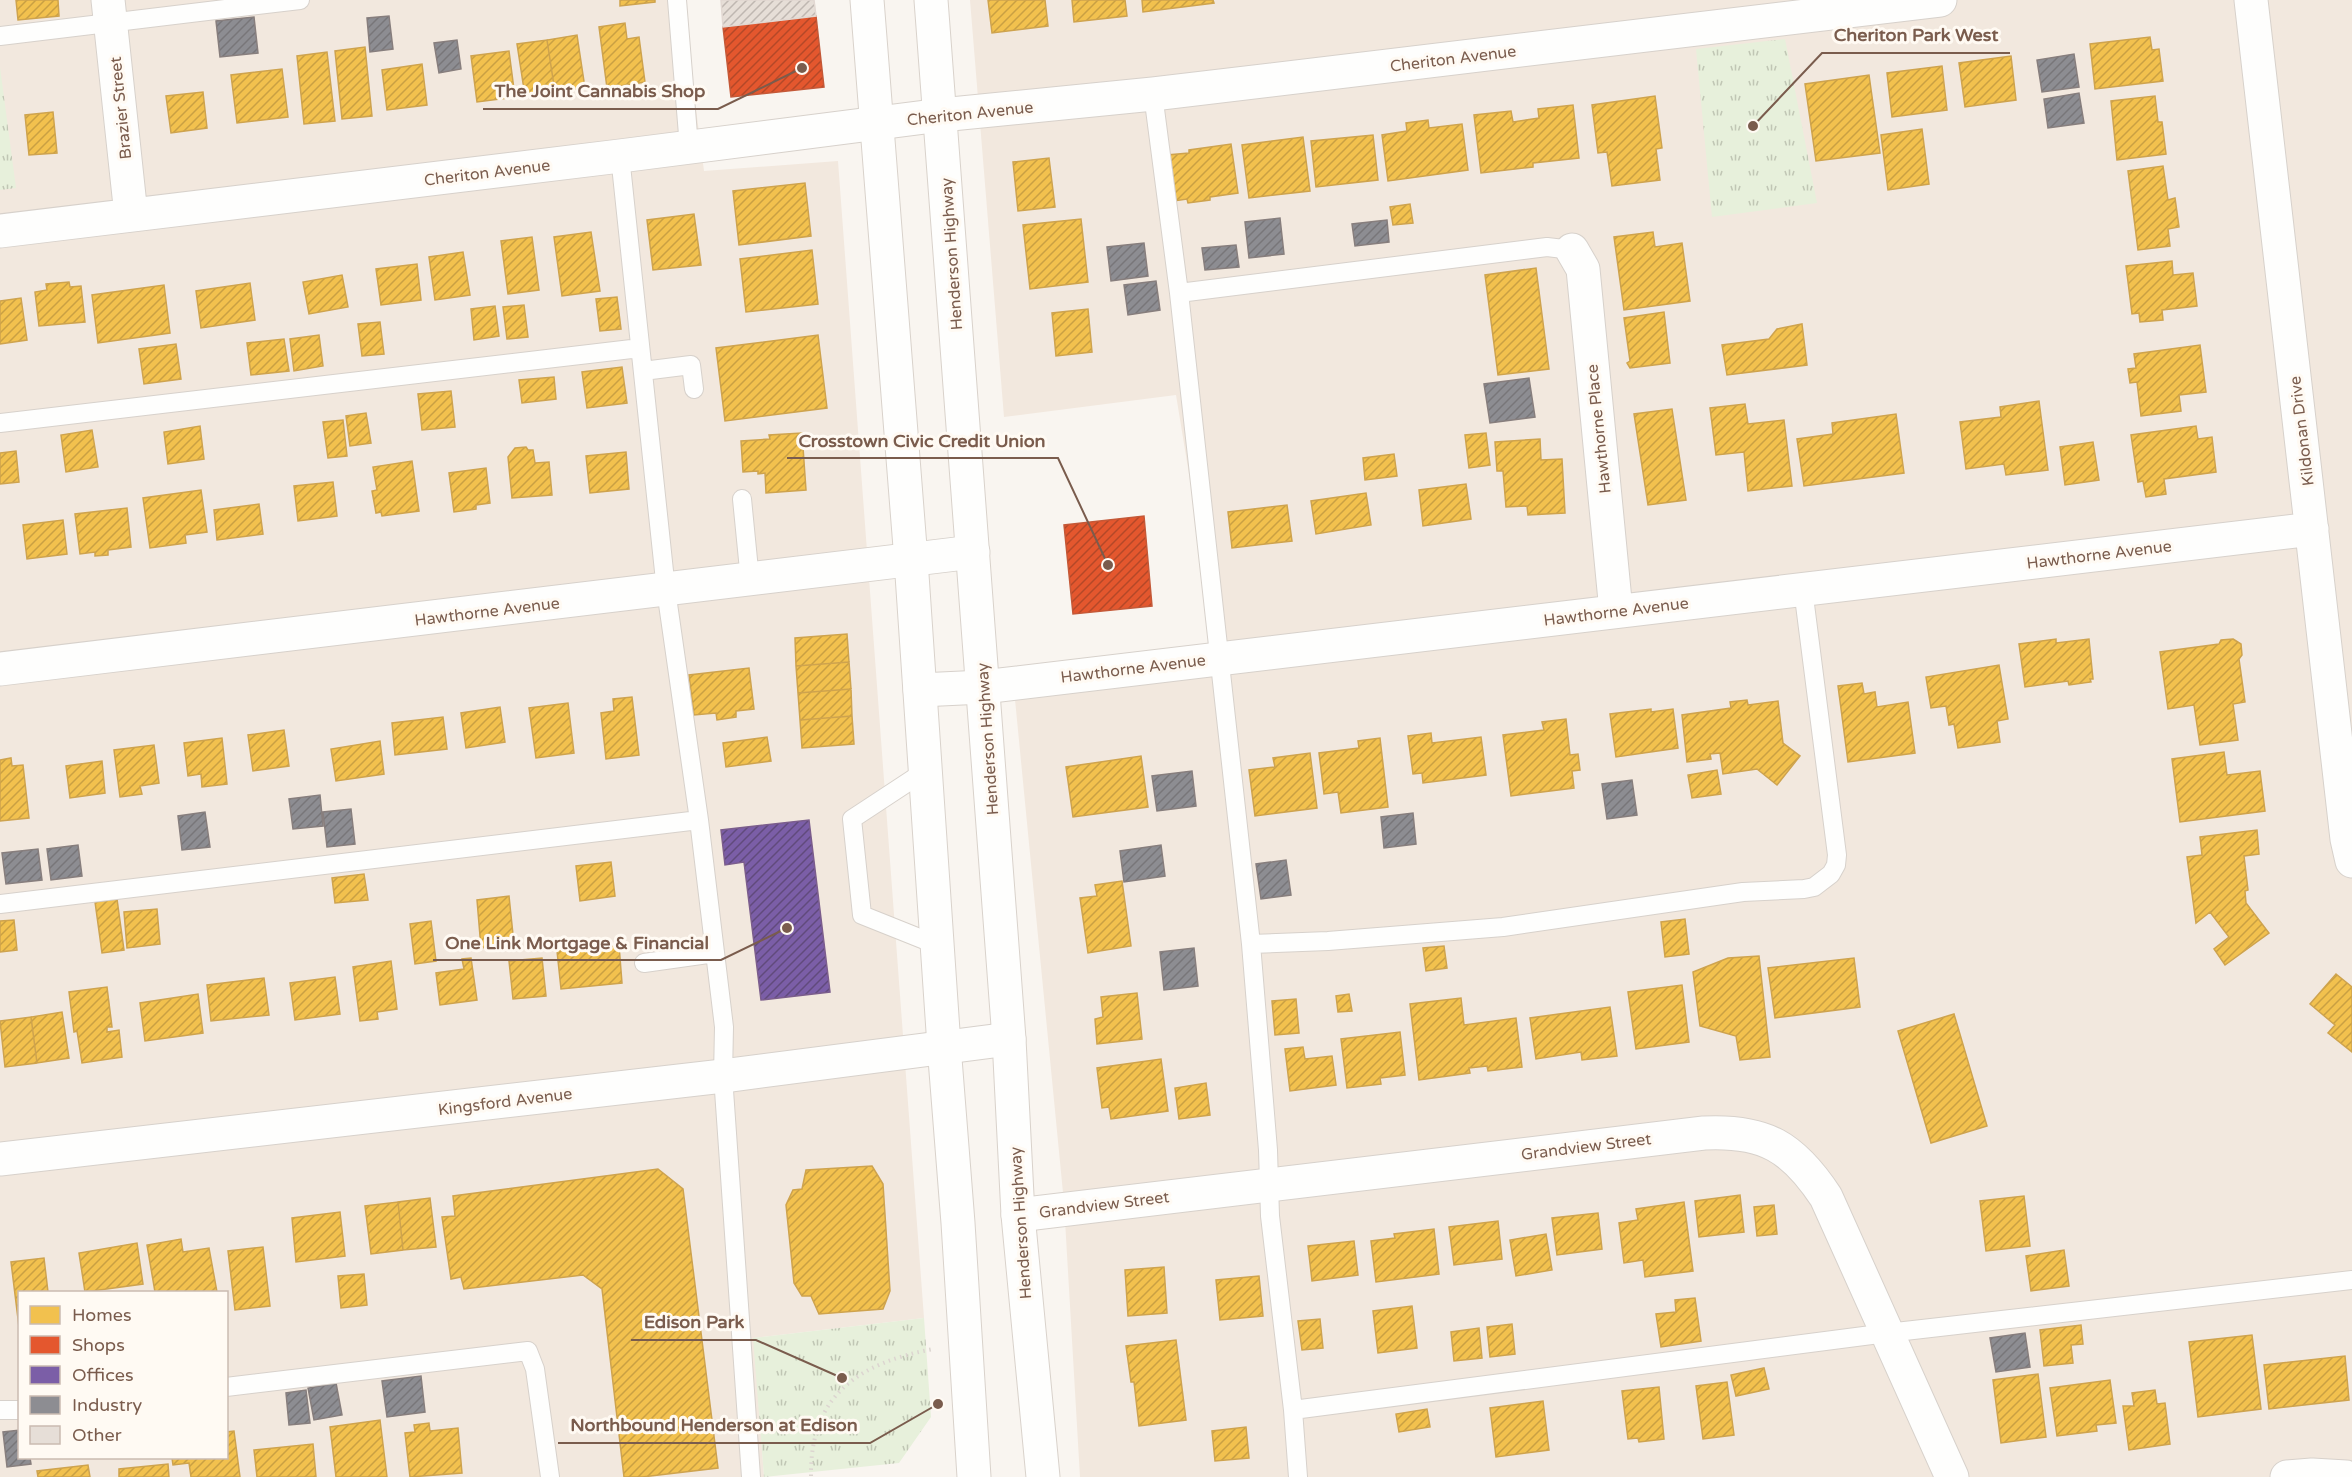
<svg xmlns="http://www.w3.org/2000/svg" width="2352" height="1477" font-family="'Varela Round',sans-serif">
  <defs>
    <pattern id="grass-tufts" width="24" height="20" patternUnits="userSpaceOnUse" patternTransform="scale(1.5)"><rect width="24" height="20" fill="#e7f0db"/><path d="M3 7l-1-3M5 7V3M7 7l1-3M15 17l-1-3M17 17v-4M19 17l1-3" fill="none" stroke="#c0c6b4"/></pattern>
    <pattern id="homes-hatch" width="6" height="6" patternUnits="userSpaceOnUse" patternTransform="scale(1.5)"><rect width="6" height="6" fill="#f2c14e"/><path d="M-1 1l2-2M0 6l6-6M5 7l2-2" fill="none" stroke="#c9a043"/></pattern>
    <pattern id="shops-hatch" width="6" height="6" patternUnits="userSpaceOnUse" patternTransform="scale(1.5)"><rect width="6" height="6" fill="#e4572e"/><path d="M-1 1l2-2M0 6l6-6M5 7l2-2" fill="none" stroke="#b44828"/></pattern>
    <pattern id="offices-hatch" width="6" height="6" patternUnits="userSpaceOnUse" patternTransform="scale(1.5)"><rect width="6" height="6" fill="#7b5ea7"/><path d="M-1 1l2-2M0 6l6-6M5 7l2-2" fill="none" stroke="#614a7c"/></pattern>
    <pattern id="industry-hatch" width="6" height="6" patternUnits="userSpaceOnUse" patternTransform="scale(1.5)"><rect width="6" height="6" fill="#8d8d92"/><path d="M-1 1l2-2M0 6l6-6M5 7l2-2" fill="none" stroke="#787679"/></pattern>
    <pattern id="building-hatch" width="6" height="6" patternUnits="userSpaceOnUse" patternTransform="scale(1.5)"><rect width="6" height="6" fill="#e6ded7"/><path d="M-1 1l2-2M0 6l6-6M5 7l2-2" fill="none" stroke="#bfb7b1"/></pattern>
  </defs>
  <rect width="100%" height="100%" fill="#f9f5f0"/>
  <path fill="#f2e8de" fill-rule="evenodd" d="M0 0H682L704 171 838 161 924 1318 754 1338 764 1477H0ZM20 1292H226V1458H20Z
    M970 0H2352V1477H1080L1064 1203 1013 679 1219 657 1176 395 1004 417Z"/>
  <path fill="url(#grass-tufts)" d="M1785 39 1817 203 1712 217 1696 49Z
    M0 67 16 188 0 190Z
    M924 1318 931 1417 899 1463 764 1477 753 1338Z"/>
  <path fill="url(#homes-hatch)" stroke="#cea34e" stroke-width="1.5" d="M16 0H58L59 16 18 20Z
    M620 0H655V2L620 6Z
    M988 0H1045L1048 26 992 33Z
    M1072 0H1125L1127 16 1074 22Z
    M1142 0H1213L1214 3 1143 12Z
    M625 23 627 39 639 37 645 82 607 88 599 27Z
    M577 35 585 88 555 92 547 40Z
    M2150 37 2152 50 2159 49 2163 81 2095 89 2090 44Z
    M547 40 555 92 525 96 517 44Z
    M365 47 372 116 342 119 335 51Z
    M509 51 515 97 477 102 471 56Z
    M327 52 335 121 304 124 297 56Z
    M2011 56 2016 100 1965 107 1959 63Z
    M422 64 427 105 387 110 382 70Z
    M1942 66 1947 110 1892 117 1887 73Z
    M282 69 288 117 237 123 231 75Z
    M1869 75 1880 153 1816 161 1805 84Z
    M203 92 207 128 171 133 166 96Z
    M1655 96 1662 148 1656 149 1660 180 1612 186 1607 152 1598 153 1592 105Z
    M2155 96 2158 122H2162L2166 154 2117 160 2111 101Z
    M1573 105 1579 158 1533 163V167L1481 173 1474 115 1511 111 1513 122 1539 118 1538 109Z
    M53 112 57 153 29 155 25 115Z
    M1428 120 1429 128 1462 124 1468 170 1388 181 1382 135 1407 131 1406 123Z
    M1922 129 1929 184 1888 190 1881 135Z
    M1373 135 1378 180 1316 187 1311 141Z
    M1303 137 1310 191 1249 198 1242 145Z
    M1231 144 1238 193 1210 197V200L1188 203 1187 199 1174 201 1167 155 1189 153V150Z
    M1049 158 1055 207 1018 211 1013 162Z
    M2163 166 2168 200 2175 198 2179 227 2168 229 2170 246 2138 250 2128 171Z
    M805 183 811 236 739 245 733 191Z
    M1410 204 1413 223 1393 225 1390 207Z
    M694 214 701 265 653 270 647 220Z
    M1081 219 1088 282 1030 289 1023 225Z
    M591 232 600 291 562 296 554 237Z
    M1653 232 1655 247 1682 243 1690 301 1624 310 1614 237Z
    M532 237 539 290 508 294 501 241Z
    M812 250 818 304 746 312 740 259Z
    M463 252 470 295 435 300 429 257Z
    M2172 261 2173 275 2193 273 2197 306 2162 310 2163 320 2140 322 2139 313 2132 314 2126 266Z
    M417 264 421 300 381 305 376 269Z
    M1536 268 1549 369 1498 375 1485 275Z
    M342 275 348 307 309 314 303 282Z
    M69 282 70 287 81 286 85 322 39 326 35 292 47 290 46 284Z
    M250 283 255 320 201 328 196 291Z
    M164 285 170 333 98 343 92 295Z
    M617 297 621 329 600 331 596 299Z
    M21 298 27 340 0 344V301Z
    M524 305 528 337 507 339 503 307Z
    M495 306 499 336 474 340 471 309Z
    M1088 309 1092 352 1056 356 1052 313Z
    M1664 312 1670 363 1630 368 1627 363 1630 361 1624 318Z
    M380 322 384 354 362 356 358 324Z
    M1802 324 1807 365 1727 375 1722 345 1769 339 1777 329Z
    M319 335 323 366 294 371 290 339Z
    M818 335 827 408 725 421 716 348Z
    M284 339 289 371 251 375 247 343Z
    M176 344 181 379 144 384 139 349Z
    M2200 345 2206 392 2179 395 2181 411 2141 416 2137 382 2130 383 2128 369 2136 368 2134 354Z
    M622 367 627 403 587 408 582 372Z
    M554 377 556 399 522 403 519 380Z
    M451 391 455 427 422 430 418 394Z
    M2039 401 2048 470 2006 475 2004 464 1966 469 1960 422 2001 417 2000 407Z
    M1745 404 1748 424 1784 420 1792 486 1748 491 1744 452 1716 455 1710 408Z
    M1672 409 1686 500 1648 505 1634 414Z
    M366 413 371 443 350 446 346 416Z
    M1896 414 1904 473 1804 486 1797 439 1833 434 1832 423Z
    M343 420 347 456 328 458 323 422Z
    M200 426 204 459 168 464 164 432Z
    M2196 426 2198 439 2212 437 2216 472 2164 479 2166 494 2146 497 2143 481 2138 482 2131 435Z
    M92 430 98 467 66 472 61 435Z
    M802 433 806 490 766 493 765 473 758 474V471L743 472 741 441 770 439 769 435Z
    M1486 433 1490 465 1469 468 1465 435Z
    M1540 439 1541 460 1562 459 1565 513 1528 515 1527 506 1506 507 1503 471H1497L1495 442Z
    M2093 442 2099 480 2065 485 2060 447Z
    M526 447 528 450H533L535 463 549 462 552 495 512 498 508 457 515 448Z
    M16 451 19 482 0 484V453Z
    M626 452 629 489 590 493 586 456Z
    M1394 454 1397 476 1365 480 1363 458Z
    M412 461 419 511 382 516 381 512 376 513 372 491 377 490 373 467Z
    M486 468 490 503 476 505V509L454 512 449 473Z
    M333 482 337 516 298 521 294 486Z
    M1466 484 1471 519 1423 526 1419 490Z
    M201 490 207 532 185 535 186 543 150 548 143 498Z
    M1366 493 1371 525 1316 534 1311 501Z
    M259 504 263 534 217 540 214 510Z
    M1287 505 1292 541 1232 548 1228 512Z
    M127 508 131 547 108 550V555L95 556V552L80 554 75 514Z
    M63 520 67 554 27 559 23 525Z
    M847 634 849 662 796 666 795 638Z
    M2056 639V643L2089 639 2093 679H2090L2091 682 2069 685 2068 681 2025 687 2019 644Z
    M2233 639 2241 644 2242 655 2239 659 2245 702 2233 704 2238 740 2200 745 2194 705 2168 709 2160 652 2219 644 2221 640Z
    M849 662 851 689 798 693 796 666Z
    M1999 665 2008 719 1997 721 2000 742 1958 748 1954 724 1949 725 1946 706 1931 708 1926 677Z
    M749 668 754 709 736 711V717L717 720 716 713 694 715 689 675Z
    M1862 683 1864 694 1875 692 1877 707 1908 702 1915 753 1848 762 1838 686Z
    M851 689 852 716 800 720 798 693Z
    M632 697 639 755 606 759 601 713 614 711 613 699Z
    M1747 700 1748 705 1778 701 1783 743 1800 756 1777 785 1757 769 1723 774 1720 753 1710 754 1711 759 1687 762 1682 715 1731 708 1730 702Z
    M568 703 574 753 536 758 529 708Z
    M500 707 505 742 466 748 461 713Z
    M1651 709V712L1673 709 1678 748 1616 757 1610 714Z
    M852 716 854 744 802 748 800 720Z
    M443 717 447 749 395 755 392 723Z
    M1566 719 1570 755 1578 754 1580 770 1572 771 1574 788 1511 796 1503 735 1544 730 1542 722Z
    M284 730 289 766 253 771 248 735Z
    M1431 733 1432 743 1481 737 1486 775 1423 783 1422 773 1413 774 1408 736Z
    M767 737 771 761 726 767 723 743Z
    M222 738 227 784 202 787 201 774 188 776 184 743Z
    M1380 738 1388 807 1341 813 1338 792 1324 794 1319 753 1359 748 1358 741Z
    M380 741 384 774 336 781 331 749Z
    M154 745 159 783 140 786 142 794 120 797 114 750Z
    M2224 752 2227 775 2260 771 2265 811 2180 822 2172 759Z
    M1310 753 1317 808 1255 816 1249 770 1275 767 1273 758Z
    M1141 756 1148 807 1073 817 1066 767Z
    M11 758 12 766 23 765 29 818 0 821V760Z
    M102 761 105 793 70 798 66 766Z
    M1717 770 1721 794 1692 798 1688 775Z
    M2257 830 2259 854 2244 856 2248 890 2245 891 2246 903 2269 933 2225 965 2214 949 2229 937 2210 912 2196 923 2187 857 2202 855 2200 837Z
    M611 862 615 896 580 901 576 866Z
    M364 874 368 900 335 903 332 878Z
    M1122 881 1131 946 1088 953 1080 898 1097 896 1095 885Z
    M509 896 514 944 481 948 477 900Z
    M117 899 124 950 102 953 95 902Z
    M157 909 160 944 127 948 124 912Z
    M1685 919 1689 954 1665 957 1661 922Z
    M14 920 17 950 0 952V921Z
    M431 921 436 961 415 964 410 924Z
    M619 945 622 983 561 989 557 951Z
    M1444 946 1447 968 1426 971 1423 948Z
    M1759 956 1770 1057 1740 1060 1736 1036 1700 1026 1693 972 1728 958Z
    M471 958 477 1000 440 1005 436 973 464 969 462 959Z
    M542 958 546 996 513 999 509 961Z
    M1854 958 1860 1007 1775 1018 1768 968Z
    M391 961 397 1009 377 1012 378 1019 360 1021 353 967Z
    M2336 974 2352 987V1052L2328 1033 2335 1025 2310 1004Z
    M335 977 340 1014 295 1020 290 983Z
    M264 978 269 1015 211 1021 207 985Z
    M1682 985 1689 1042 1636 1049 1628 992Z
    M107 987 112 1027H107V1032L119 1030 122 1057 82 1063 77 1031 74 1032 69 992Z
    M1137 993 1142 1039 1097 1044 1095 1019 1103 1017 1101 997Z
    M198 994 203 1033 145 1041 140 1003Z
    M1349 994 1352 1011 1338 1012 1336 996Z
    M1461 998 1464 1025 1516 1018 1522 1067 1488 1071 1487 1066 1469 1068 1470 1073 1419 1080 1410 1004Z
    M1296 999 1299 1033 1275 1035 1272 1001Z
    M1610 1007 1617 1056 1582 1060 1581 1052 1536 1059 1530 1018Z
    M62 1012 69 1058 37 1063 31 1017Z
    M1954 1014 1987 1126 1931 1143 1898 1031Z
    M31 1017 37 1063 5 1067 0 1021Z
    M1400 1032 1405 1075 1380 1078 1381 1084 1347 1088 1341 1039Z
    M1303 1047 1305 1059 1332 1056 1336 1085 1290 1091 1285 1049Z
    M1161 1059 1168 1111 1111 1119 1109 1107 1102 1108 1097 1068Z
    M1206 1083 1210 1115 1179 1119 1175 1088Z
    M872 1166 883 1184 890 1291 883 1309 819 1314 811 1296H802L794 1283 786 1205 793 1190 802 1189 806 1170Z
    M658 1169 683 1189 718 1468 642 1477H624L602 1289 583 1275 464 1289 461 1277 451 1279 442 1217 455 1216 453 1196Z
    M1740 1195 1744 1232 1699 1237 1695 1201Z
    M2024 1196 2030 1246 1986 1251 1980 1201Z
    M430 1198 436 1247 403 1250 398 1202Z
    M398 1202 403 1250 371 1254 365 1206Z
    M1684 1202 1693 1271 1645 1277 1643 1260 1624 1263 1619 1223 1638 1220 1636 1209Z
    M1774 1205 1777 1234 1757 1236 1754 1207Z
    M340 1212 345 1256 296 1262 292 1218Z
    M1598 1213 1602 1249 1557 1255 1552 1218Z
    M1498 1221 1502 1259 1454 1265 1449 1227Z
    M1434 1229 1439 1274 1376 1282 1371 1241 1395 1238 1394 1234Z
    M1546 1234 1552 1270 1516 1276 1510 1240Z
    M181 1239 183 1252 209 1248 217 1292H155L147 1245Z
    M1354 1241 1358 1275 1312 1281 1308 1246Z
    M137 1243 143 1284 85 1292 79 1253Z
    M263 1247 270 1306 235 1310 228 1251Z
    M2064 1250 2069 1286 2031 1291 2026 1256Z
    M44 1258 48 1292H20L19 1327 11 1262Z
    M1164 1267 1167 1313 1128 1316 1125 1270Z
    M364 1274 367 1305 341 1308 338 1276Z
    M1259 1276 1263 1316 1220 1320 1216 1280Z
    M1695 1298 1701 1341 1661 1347 1656 1314 1676 1312 1675 1300Z
    M1412 1306 1417 1348 1378 1353 1373 1311Z
    M1320 1319 1323 1348 1302 1350 1298 1321Z
    M1512 1324 1515 1354 1490 1357 1487 1327Z
    M2081 1325 2083 1344 2071 1345 2073 1363 2044 1366 2040 1330Z
    M1479 1328 1482 1358 1454 1361 1451 1332Z
    M2252 1335 2261 1409 2198 1417 2189 1342Z
    M1176 1340 1186 1420 1139 1426 1134 1382H1131L1126 1346Z
    M2345 1356 2349 1400 2269 1409 2264 1365Z
    M1764 1368 1769 1389 1736 1396 1731 1375Z
    M2038 1374 2046 1437 2001 1443 1993 1380Z
    M2110 1380 2116 1423 2096 1425 2097 1431 2057 1436 2050 1388Z
    M1727 1382 1734 1435 1703 1439 1696 1386Z
    M1659 1387 1664 1439 1639 1442 1638 1438 1628 1439 1622 1391Z
    M2155 1390 2157 1404 2165 1403 2170 1444 2129 1450 2123 1406H2134L2132 1393Z
    M1543 1401 1549 1450 1496 1457 1490 1408Z
    M1427 1409 1430 1427 1399 1432 1396 1414Z
    M380 1420 387 1477H336L330 1427Z
    M429 1423 430 1431 458 1428 462 1473 410 1477 405 1433 415 1432 414 1425Z
    M1246 1427 1249 1458 1215 1461 1212 1431Z
    M234 1431 240 1477H191L189 1463 173 1465 172 1458H226V1432Z
    M313 1444 316 1477H257L254 1450Z
    M168 1464 169 1477H119V1469Z
    M88 1465 90 1477H38L37 1471Z"/>
  <path fill="url(#shops-hatch)" stroke="#c45837" stroke-width="1.5" d="M816 16 824 87 731 97 723 27Z
    M1144 516 1152 606 1073 614 1064 525Z"/>
  <path fill="url(#offices-hatch)" stroke="#7b5d8c" stroke-width="1.5" d="M809 820 830 992 761 1000 744 862 725 865 721 830Z"/>
  <path fill="url(#industry-hatch)" stroke="#877e7d" stroke-width="1.5" d="M389 16 393 49 370 52 367 18Z
    M254 17 258 53 220 57 216 21Z
    M457 40 461 69 439 73 434 43Z
    M2074 54 2079 87 2042 92 2037 60Z
    M2079 93 2084 123 2048 128 2044 99Z
    M1280 218 1284 254 1249 258 1245 222Z
    M1387 220 1389 242 1355 246 1352 224Z
    M1144 243 1148 276 1111 281 1107 247Z
    M1236 245 1239 267 1205 270 1202 248Z
    M1156 281 1160 310 1128 315 1124 285Z
    M1529 378 1535 417 1490 423 1484 384Z
    M1192 771 1196 806 1157 811 1152 776Z
    M1632 780 1637 815 1607 819 1602 784Z
    M320 795 323 826 293 829 289 799Z
    M351 809 355 844 327 847 323 812Z
    M205 812 210 847 182 850 178 816Z
    M1413 813 1416 844 1384 848 1381 817Z
    M78 845 82 876 51 880 47 849Z
    M1161 845 1165 876 1124 882 1120 851Z
    M38 849 42 880 6 884 2 853Z
    M1286 860 1291 895 1261 899 1256 864Z
    M1194 948 1198 986 1164 990 1160 952Z
    M2025 1333 2030 1367 1996 1372 1990 1338Z
    M421 1376 425 1412 387 1417 382 1381Z
    M336 1383 342 1415 314 1420 308 1388Z
    M306 1390 310 1423 289 1425 286 1393Z
    M20 1430V1458H30L31 1464 7 1467 3 1432Z"/>
  <path fill="url(#building-hatch)" stroke="#e2d8d2" stroke-width="1.5" d="M721 0H814L816 16 723 27Z"/>
  <g fill="none" stroke-linecap="round" stroke-linejoin="round">
    <defs>
      <path id="service" d="M677 0 689 147
        M0 36 300 0
        M1153 94 1179 293 1251 944 1268 1150 1270 1216 1293 1410 1298 1477
        M620 156 666 590 699 820 724 1027 723 1076 751 1477
        M1179 293 1547 247 1572 250
        M643 371 691 365 694 389
        M0 423 640 348
        M742 499 750 580
        M925 771 852 819 862 915 937 945
        M0 904 699 820
        M1251 944 1328 941 1503 927 1743 892 1804 889 1814 887 1831 874 1836 865 1837 855 1803 589
        M644 963 715 953
        M226 1387 528 1351 535 1369 550 1477
        M0 1410H20
        M1293 1410 1887 1333 2352 1280"/>
      <path id="minor" d="M108 0 131 215
        M2251 0 2347 839 2352 861
        M0 231 620 156 941 115 1153 94 1940 0
        M1572 250 1583 269 1616 611
        M0 669 973 552
        M920 690 983 687 2312 529
        M0 1159 723 1076 1009 1039
        M1018 1215 1704 1133C1765 1130 1793 1147 1826 1197L1952 1477
        M2287 1477 2312 1475 2346 1477"/>
      <path id="secondary" d="M867 0 911 560 944 1046 958 1223 974 1477
        M931 0 1009 1039 1018 1215 1043 1477"/>
    </defs>
    <use href="#service" stroke="#d7d1cb" stroke-width="20"/>
    <use href="#minor" stroke="#d7d1cb" stroke-width="35"/>
    <use href="#secondary" stroke="#d9d2cb" stroke-width="35"/>
    <path stroke="#dcd5d0" stroke-width="4" stroke-dasharray="1.5 4.5" stroke-linecap="butt" d="M811 1476C810 1394 860 1363 933 1349"/>
    <use href="#service" stroke="#fefefd" stroke-width="18"/>
    <use href="#minor" stroke="#fefefd" stroke-width="33"/>
    <use href="#secondary" stroke="#fefefd" stroke-width="33"/>
  </g>
  <g text-anchor="middle" stroke-width="6" stroke-linejoin="round" paint-order="stroke">
    <g font-size="16" fill="#7a5c4d" stroke="#fffaf3">
      <text transform="translate(1453 58) rotate(-7)" y="6">Cheriton Avenue</text>
      <text transform="translate(120 108) rotate(-96)" y="6">Brazier Street</text>
      <text transform="translate(970 113) rotate(-6)" y="6">Cheriton Avenue</text>
      <text transform="translate(487 172) rotate(-7)" y="6">Cheriton Avenue</text>
      <text transform="translate(951 254) rotate(-94)" y="6">Henderson Highway</text>
      <text transform="translate(1598 429) rotate(-96)" y="6">Hawthorne Place</text>
      <text transform="translate(2301 431) rotate(-97)" y="6">Kildonan Drive</text>
      <text transform="translate(2099 554) rotate(-7)" y="6">Hawthorne Avenue</text>
      <text transform="translate(487 611) rotate(-7)" y="6">Hawthorne Avenue</text>
      <text transform="translate(1616 611) rotate(-7)" y="6">Hawthorne Avenue</text>
      <text transform="translate(1133 668) rotate(-7)" y="6">Hawthorne Avenue</text>
      <text transform="translate(987 739) rotate(-94)" y="6">Henderson Highway</text>
      <text transform="translate(505 1101) rotate(-7)" y="6">Kingsford Avenue</text>
      <text transform="translate(1586 1146) rotate(-7)" y="6">Grandview Street</text>
      <text transform="translate(1104 1204) rotate(-7)" y="6">Grandview Street</text>
      <text transform="translate(1020 1223) rotate(-94)" y="6">Henderson Highway</text>
    </g>
  </g>
  <path fill="none" stroke="#7a5c4d" stroke-width="2" d="M1753 126L1822 53H2010M802 68L718 109H483M1108 565L1058 458H787M787 928L721 960H433M842 1378L756 1340H631M938 1404L870 1443H558"/>
  <g fill="#7a5c4d" stroke="#fffaf3" stroke-width="2">
    <circle cx="1753" cy="126" r="6"/>
    <circle cx="802" cy="68" r="6"/>
    <circle cx="1108" cy="565" r="6"/>
    <circle cx="787" cy="928" r="6"/>
    <circle cx="842" cy="1378" r="6"/>
    <circle cx="938" cy="1404" r="6"/>
  </g>
  <g font-size="18" text-anchor="middle" font-weight="bold" fill="#7a5c4d" stroke="#fffaf3" stroke-width="6" stroke-linejoin="round" paint-order="stroke">
    <text x="1916" y="41">Cheriton Park West</text>
    <text x="600" y="97">The Joint Cannabis Shop</text>
    <text x="922" y="447">Crosstown Civic Credit Union</text>
    <text x="577" y="949">One Link Mortgage &amp; Financial</text>
    <text x="694" y="1328">Edison Park</text>
    <text x="714" y="1431">Northbound Henderson at Edison</text>
  </g>
  <rect x="18" y="1291" width="210" height="168" fill="#fffaf3" stroke="#cabbb1" stroke-width="1.5"/>
  <rect x="30" y="1306" width="30" height="18" fill="#f2c14e" stroke="#cabbb1" stroke-width="1.5"/>
  <text x="72" y="1321" font-size="18" fill="#7a5c4d">Homes</text>
  <rect x="30" y="1336" width="30" height="18" fill="#e4572e" stroke="#cabbb1" stroke-width="1.5"/>
  <text x="72" y="1351" font-size="18" fill="#7a5c4d">Shops</text>
  <rect x="30" y="1366" width="30" height="18" fill="#7b5ea7" stroke="#cabbb1" stroke-width="1.5"/>
  <text x="72" y="1381" font-size="18" fill="#7a5c4d">Offices</text>
  <rect x="30" y="1396" width="30" height="18" fill="#8d8d92" stroke="#cabbb1" stroke-width="1.5"/>
  <text x="72" y="1411" font-size="18" fill="#7a5c4d">Industry</text>
  <rect x="30" y="1426" width="30" height="18" fill="#e6ded7" stroke="#cabbb1" stroke-width="1.5"/>
  <text x="72" y="1441" font-size="18" fill="#7a5c4d">Other</text>
</svg>
